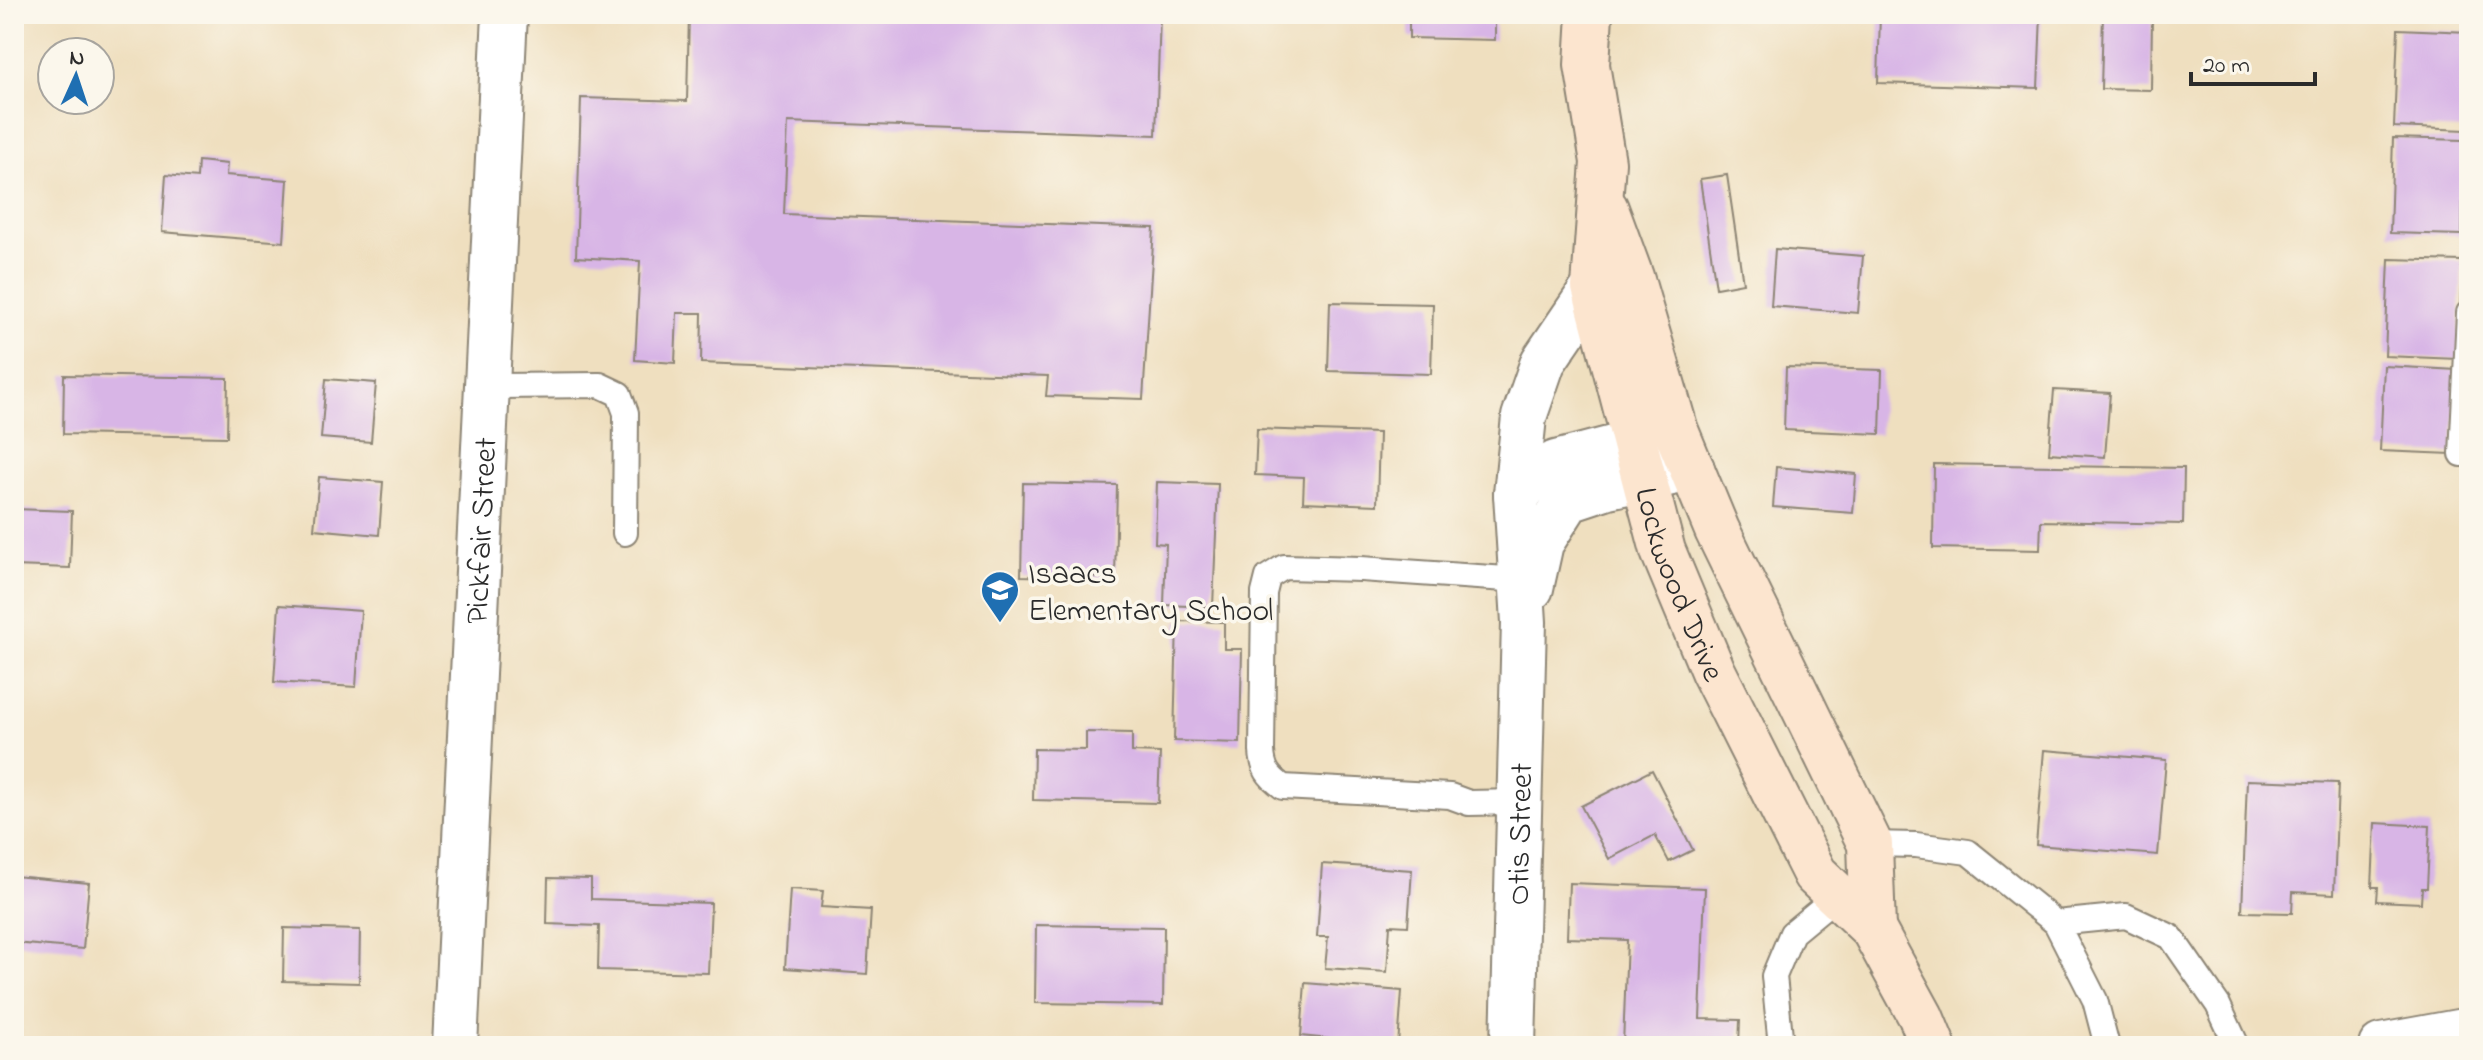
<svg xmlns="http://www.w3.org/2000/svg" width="2483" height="1060" font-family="'Indie Flower',sans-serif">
  <rect width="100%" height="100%" fill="#fbf7ec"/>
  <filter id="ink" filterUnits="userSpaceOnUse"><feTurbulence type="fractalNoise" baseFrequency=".0125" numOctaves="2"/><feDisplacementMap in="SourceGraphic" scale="16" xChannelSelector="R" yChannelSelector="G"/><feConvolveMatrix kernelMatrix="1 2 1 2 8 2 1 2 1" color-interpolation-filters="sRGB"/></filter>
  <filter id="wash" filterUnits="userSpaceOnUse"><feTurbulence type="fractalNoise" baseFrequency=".006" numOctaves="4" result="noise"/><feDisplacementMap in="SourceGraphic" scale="32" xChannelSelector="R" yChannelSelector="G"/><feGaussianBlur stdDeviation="1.8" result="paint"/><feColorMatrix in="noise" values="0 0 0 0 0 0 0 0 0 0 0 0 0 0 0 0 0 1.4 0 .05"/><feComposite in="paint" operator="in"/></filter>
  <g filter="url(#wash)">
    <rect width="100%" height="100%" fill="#efdfbf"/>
    <g id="blocks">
      <path fill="#d8b5e6" d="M689 14H1160L1156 135 788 122 784 214 1154 228 1143 399 1046 396 1048 376 701 363 702 313H677L675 363 635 360 640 261 576 257 581 98 687 101Z
        M1409 14H1495V40L1409 38Z
        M1880 14H2041L2038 88 1878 83Z
        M2103 14 2152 16 2151 90 2101 89Z
        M2398 29 2469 32 2466 130 2394 127Z
        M2393 138 2464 140 2462 235 2390 233Z
        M198 161 227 164 226 175 288 180 284 242 162 232 166 175 197 178Z
        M1727 175 1743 283 1716 288 1700 179Z
        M1775 249 1863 256 1858 313 1771 306Z
        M2389 259 2462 261 2458 359 2385 356Z
        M1330 302 1433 304 1431 374 1328 371Z
        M2384 366 2457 370 2452 454 2380 451Z
        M1786 367 1882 370 1880 434 1784 430Z
        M64 375 228 378 227 437 63 434Z
        M326 379 376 383 371 442 321 438Z
        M2054 390 2110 393 2105 457 2049 453Z
        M1257 429 1379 433 1377 505 1303 502 1304 477 1255 475Z
        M1934 464 2184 468 2183 524 2041 521 2040 550 1933 548Z
        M1776 467 1856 474 1853 513 1773 507Z
        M319 477 383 482 379 535 314 529Z
        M1157 482 1218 484 1213 607 1164 605 1166 544 1155 543Z
        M1023 483 1117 485 1115 578 1021 576Z
        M14 509 72 511 70 568 14 566Z
        M279 605 361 611 356 687 274 682Z
        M1177 621 1224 622V649H1242L1240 743 1174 741Z
        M1086 732 1132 733V752L1160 753 1158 803 1033 800 1034 749 1086 750Z
        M2044 750 2166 760 2158 855 2036 845Z
        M1652 770 1693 850 1669 862 1655 835 1609 859 1581 806Z
        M2247 780 2338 783 2334 894 2293 892 2292 913 2242 912Z
        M2375 823 2430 826 2427 888H2422L2421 903 2377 901 2378 887H2372Z
        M1322 864 1412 870 1408 926 1390 925 1387 972 1325 968 1328 937H1317Z
        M14 876 89 883 83 949 14 943Z
        M548 878 591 879V899L711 903 708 973 598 970 599 926 547 924Z
        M1569 883 1705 888 1700 1019 1740 1020 1739 1046H1623L1627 940 1567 938Z
        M790 889 823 891 821 907 871 910 867 974 785 968Z
        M1036 925 1164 927 1163 1005 1035 1003Z
        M284 928 360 930 359 983 283 981Z
        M1305 983 1402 991 1398 1046 1301 1036Z"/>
    </g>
  </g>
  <g filter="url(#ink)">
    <use href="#blocks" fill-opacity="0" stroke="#8d8575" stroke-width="2"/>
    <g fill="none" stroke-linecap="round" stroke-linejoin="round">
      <defs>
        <path id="service" d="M2469 313 2462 454H2469
          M487 386 600 385 619 394 626 413 625 533
          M1519 802 1469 803 1450 796 1283 787C1268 776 1263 769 1262 751L1264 593 1268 577 1284 567 1361 569 1521 580
          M1870 844 1916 845 1968 852 2056 923 2095 1000 2107 1046
          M2056 923 2126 916 2171 937 2218 1005 2237 1046
          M1781 1046 1774 976 1792 933 1838 895"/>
        <g id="minor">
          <path d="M1516 494 1556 463 1670 433"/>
          <path d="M1531 588 1541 543 1569 499 1608 486 1692 469"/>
          <path id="s1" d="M455 1046 505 14"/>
          <path id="s2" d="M1513 1046 1524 622 1516 494 1524 417 1543 362 1594 287"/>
        </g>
        <path id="tertiary" d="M2381 1046 2469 1030"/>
        <g id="secondary">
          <path id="s3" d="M1590 14 1587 65 1603 162 1594 287 1663 551 1713 671 1815 874 1873 929 1921 1017 1933 1046"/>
          <path d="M1606 209 1631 277 1676 431 1717 530 1870 844 1873 929"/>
        </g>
      </defs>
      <use href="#service" stroke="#8d8575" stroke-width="28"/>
      <use href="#minor" stroke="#8d8575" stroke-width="48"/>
      <use href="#tertiary" stroke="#8d8575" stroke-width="48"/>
      <use href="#secondary" stroke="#8d8575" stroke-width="48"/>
      <use href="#service" stroke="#fff" stroke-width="24"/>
      <use href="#minor" stroke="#fff" stroke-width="44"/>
      <use href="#tertiary" stroke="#fff" stroke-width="44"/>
      <use href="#secondary" stroke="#fce5cf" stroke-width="44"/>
    </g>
  </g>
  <defs>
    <symbol id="school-pin" viewBox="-11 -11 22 30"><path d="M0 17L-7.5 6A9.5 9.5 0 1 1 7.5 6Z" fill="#1f6fb2" stroke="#fbf7ec"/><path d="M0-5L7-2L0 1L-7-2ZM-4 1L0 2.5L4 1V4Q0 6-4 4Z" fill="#fff"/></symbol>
  </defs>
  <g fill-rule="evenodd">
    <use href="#school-pin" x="978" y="568" width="44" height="60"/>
  </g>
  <g text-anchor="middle" stroke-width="7" stroke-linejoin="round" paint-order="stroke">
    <g font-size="32" fill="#2b2b2b" stroke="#fbf7ec">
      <text dy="11" stroke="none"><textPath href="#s1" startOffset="516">Pickfair Street</textPath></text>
      <text dy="11" stroke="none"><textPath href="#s3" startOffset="584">Lockwood Drive</textPath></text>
      <text dy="11" stroke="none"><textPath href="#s2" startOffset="212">Otis Street</textPath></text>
    </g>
    <g font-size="32" fill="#2b2b2b" stroke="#fbf7ec" text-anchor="start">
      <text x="1028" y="583">Isaacs<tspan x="1028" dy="37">Elementary School</tspan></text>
    </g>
  </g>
  <rect width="2483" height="1060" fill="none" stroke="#fbf7ec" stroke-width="48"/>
  <g transform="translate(76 76) rotate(3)"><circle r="38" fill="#fbf7ec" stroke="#a8a59f" stroke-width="2"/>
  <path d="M0-6L14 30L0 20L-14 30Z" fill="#1f6fb2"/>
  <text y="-12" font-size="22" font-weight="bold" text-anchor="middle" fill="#2b2b2b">N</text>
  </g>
  <path d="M2191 72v12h124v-12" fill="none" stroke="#2b2b2b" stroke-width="4"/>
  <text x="2203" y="72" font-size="24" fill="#2b2b2b" stroke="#fbf7ec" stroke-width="6" paint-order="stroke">20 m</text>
</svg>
